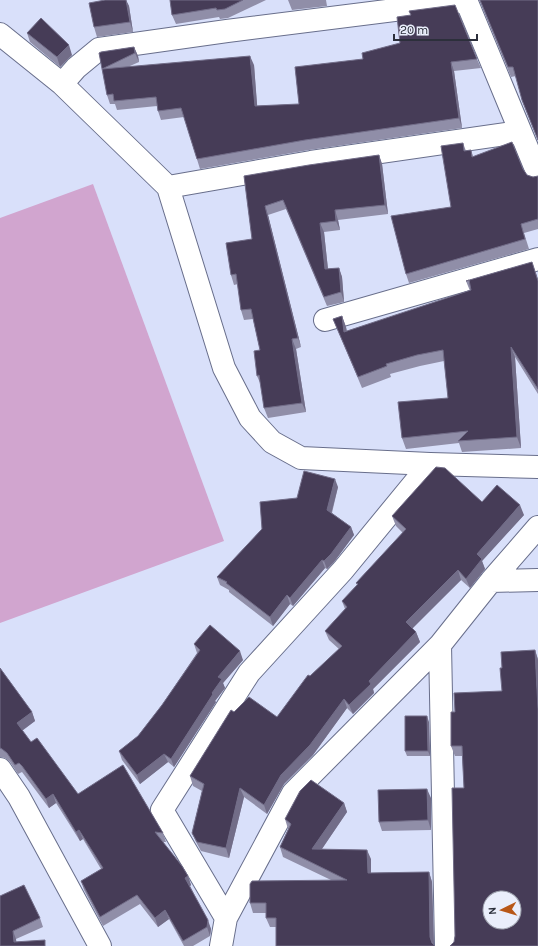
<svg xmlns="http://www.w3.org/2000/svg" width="538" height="946" font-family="Karla,sans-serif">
  <rect width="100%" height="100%" fill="#d9e0fa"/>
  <path fill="#d1a5cf" d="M93 184 224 541 0 623V218Z"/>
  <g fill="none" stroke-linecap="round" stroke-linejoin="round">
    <defs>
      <path id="street" d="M466 0 538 174
        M0 34 62 84 168 187 224 368 250 418 272 442 301 458 430 464 538 467
        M62 84 76 68 99 49 227 31 466 1
        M168 187 311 162 520 132
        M325 320 538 259
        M491 581 538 580
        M440 645 446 946
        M0 769 19 797 100 946
        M226 918 293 793 440 645 491 581 538 527
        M221 946 226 918 162 810 249 673 343 570 430 464"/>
    </defs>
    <use href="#street" stroke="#686e8b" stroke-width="24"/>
    <use href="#street" stroke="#fff" stroke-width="22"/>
  </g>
  <path fill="#908ea8" d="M105 0H126L129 6 133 32 97 37 94 27Z
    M170 0H266L228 18 220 19 219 17 176 24 172 15Z
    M288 0H326L327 6 292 10Z
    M479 0H538V141L522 100 516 76 511 77Z
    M27 33 72 55 60 67 30 42Z
    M134 47 138 56 139 62 130 66 254 65 257 106 299 104 295 67 477 59 481 68 454 71 462 128 309 150 200 169 184 117 161 120 158 111 157 106 117 110 115 104H110L107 95 101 52Z
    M463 143 466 151 471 150 473 156 523 169 527 175 533 177 538 176V229L524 233 529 249 409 283 406 274 451 207Z
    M379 155 382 164 388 214 338 220 340 230 324 232 328 269 339 268 342 277 344 302 327 306 286 209 268 215 301 347 296 349 306 412 268 418 264 408 261 385 257 376 260 350 253 319 244 320 241 310 238 284 234 285 231 275 252 239 244 176Z
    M532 262 538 279V394L515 357 521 448 462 452 459 443 406 449 402 438 448 398 444 361 420 366 390 374 391 377 362 388 333 319 342 316 346 327 347 331 470 291 466 281Z
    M338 487 332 513 351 527 354 535 334 562 327 569 325 568 293 606 290 604 273 626 229 592V590L220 585 217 577 262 529 297 498Z
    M482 502 524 515 482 561 485 569 470 588 461 580 412 628 416 632 420 642 373 689 374 693 353 714 347 708 313 755 284 784 267 814 244 797 229 858 201 851 196 842 192 833 202 791 193 786 190 776 234 712 277 717 310 676 339 649 329 640 325 631 345 609 342 601 357 585 356 583 403 533 396 526 392 516Z
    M194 644 243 660 223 683 225 688 215 701 216 702 174 767 168 762 140 784 122 760 119 751 138 736 162 705 197 653Z
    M535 650 538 659 454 942 455 936 464 788 462 756H455L451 746 455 712 502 691V668Z
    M0 668 32 712 35 721 22 731 31 742 78 794 163 833 166 842H163L188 876 191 885 190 886 211 929 210 936 193 946H184L169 919 158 927 140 904 103 926 84 890 81 881 101 869 83 839 80 841 56 803 49 808 22 772 18 774 10 762 5 758 0 757Z
    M429 722 430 756H407L405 751Z
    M431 798V830L382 831 379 822Z
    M344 803 347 812 322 849 371 859V873L429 872 432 882 434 945 276 927H270L266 918V913H253L250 903 331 880 283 857 280 847 288 829 285 819Z
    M0 896 40 918 43 927 16 939V942L0 946Z"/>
  <path fill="#726d88" d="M126 0 129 6 133 32 130 22Z
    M69 45 72 55 60 67 57 57Z
    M134 47 138 56 139 62 135 53Z
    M250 56 254 65 258 116 255 106Z
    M451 62 454 71 462 128 459 118Z
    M379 155 382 164 388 214 385 205Z
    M265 206 268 215 301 347 298 338Z
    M335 210 338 220 340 230 336 221Z
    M320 223 324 232 329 279 325 269Z
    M339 268 342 277 344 302 341 292Z
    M342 316 346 327 348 343 344 332Z
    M292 339 296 349 306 412 302 403Z
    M511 347 515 357 521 448 517 437Z
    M335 479 338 487 330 518 327 510Z
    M520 505 524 515 482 561 485 569 470 588 466 579 477 554Z
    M351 527 354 535 334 562 327 569 324 561Z
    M322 560 325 568 293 606 290 598Z
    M458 570 461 580 409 632 406 622Z
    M287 595 290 604 273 626 270 617Z
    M416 632 420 642 373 689 374 693 353 714 349 705 369 681Z
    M535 650 538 660V709Z
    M240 651 243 660 223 683 225 688 215 701 216 702 174 767 171 759 212 693 218 677Z
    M344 699 347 708 313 755 284 784 267 814 264 805 281 775Z
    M32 712 35 721 20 732 17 723Z
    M427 716 429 722 430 756 428 751Z
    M164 754 168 762 140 784 137 775Z
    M240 788 244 797 229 858 226 848Z
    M427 789 431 798V830L428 820Z
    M53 794 56 803 49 808 46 799Z
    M344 803 347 812 315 859 312 849Z
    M79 830 83 839 80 841 76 832Z
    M367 850 371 859V882L368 873Z
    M429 872 432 882 434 946 430 937Z
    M188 876 191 885 189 887 185 878Z
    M165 910 169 919 158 927 155 918Z
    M208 920 211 929 210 936 207 927Z
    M13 931 16 939 17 946 14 942Z"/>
  <path fill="#463c57" stroke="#726d88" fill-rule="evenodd" d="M105 0H126L130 22 94 27 89 3Z
    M170 0H243L225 9 217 10 216 8 172 15Z
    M480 0H538V140L522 100 513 67H508Z
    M455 5 477 59 451 62 459 118 305 140 197 159 181 108 158 111 156 97 114 101 113 94 107 95 99 53 101 52 134 47 135 53 102 69 250 56 255 106 299 104 295 67 363 59 362 53 400 43 397 17 411 15 409 11Z
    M41 18 69 45 57 57 27 33Z
    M512 142 523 169 527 175 533 177 538 176V219L521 224 525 239 406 274 391 216 451 207 441 146 463 143 464 151 471 150 472 157Z
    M379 155 385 205 335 210 336 221 320 223 325 269 339 268 341 292 324 297 283 200 265 206 298 338 292 339 302 403 264 408 259 375 257 376 254 351 260 350 251 309 241 310 236 274 231 275 226 243 252 239 244 176 309 165Z
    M532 262 538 281V389L511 347 517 437 458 441 468 431 402 438 398 402 448 398 443 350 417 355 386 364 387 366 358 377 333 319 342 316 344 332 471 290 469 280 466 281Z
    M436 467 445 468 482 502 497 485 520 505 477 554 482 559 466 579 458 570 406 622 416 632 369 681 371 684 349 705 344 699 310 745 281 775 264 805 240 788 226 848 197 842 192 833 204 784 190 776 231 710 234 712 249 697 277 717 308 675 310 676 342 646 325 631 347 607 342 601 358 584 356 583 406 529 392 516Z
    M304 471 335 479 327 510 351 527 331 554 324 561 322 560 290 598 287 595 270 617 226 583 227 582 217 577 262 529 260 502 297 498Z
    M210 625 240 651 218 677 222 679 212 693 213 694 171 759 164 754 137 775 119 751 138 736 162 705 200 650 194 644Z
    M535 650 538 709V946H450L454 942 455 936 452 788H464L462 746H451V712H455L454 693 502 691 500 668H502L501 652ZM490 898H514V922H490Z
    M0 668 32 712 17 723 31 742 37 738 78 794 123 765 163 833 155 832 182 866 188 876 185 878 208 920 207 927 183 941 165 910 155 918 137 895 100 917 81 881 103 868 79 830 76 832 53 794 46 799 22 766 19 763 15 765 7 753 2 749 0 748Z
    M405 716H427L428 751H405Z
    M311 780 344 803 312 849 367 850 368 873 429 872 430 937 432 943 435 946H276V918H266V903H250V884L252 881 347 880 280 847 291 824 285 819 300 791Z
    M427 789 428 820 379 822 378 790Z
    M24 885 40 918 13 931 14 942 45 940V946H0V896Z"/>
  <g transform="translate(502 910) rotate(265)"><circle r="19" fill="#eaeefb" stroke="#9ea2ae"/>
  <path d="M0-3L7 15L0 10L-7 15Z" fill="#b85717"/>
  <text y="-6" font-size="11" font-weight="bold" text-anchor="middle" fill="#2c2f3b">N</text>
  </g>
  <path d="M394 34v6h83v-6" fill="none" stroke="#2c2f3b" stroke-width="2"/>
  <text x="400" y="34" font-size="12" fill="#2c2f3b" stroke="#eaeefb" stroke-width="3" paint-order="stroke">20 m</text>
</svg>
